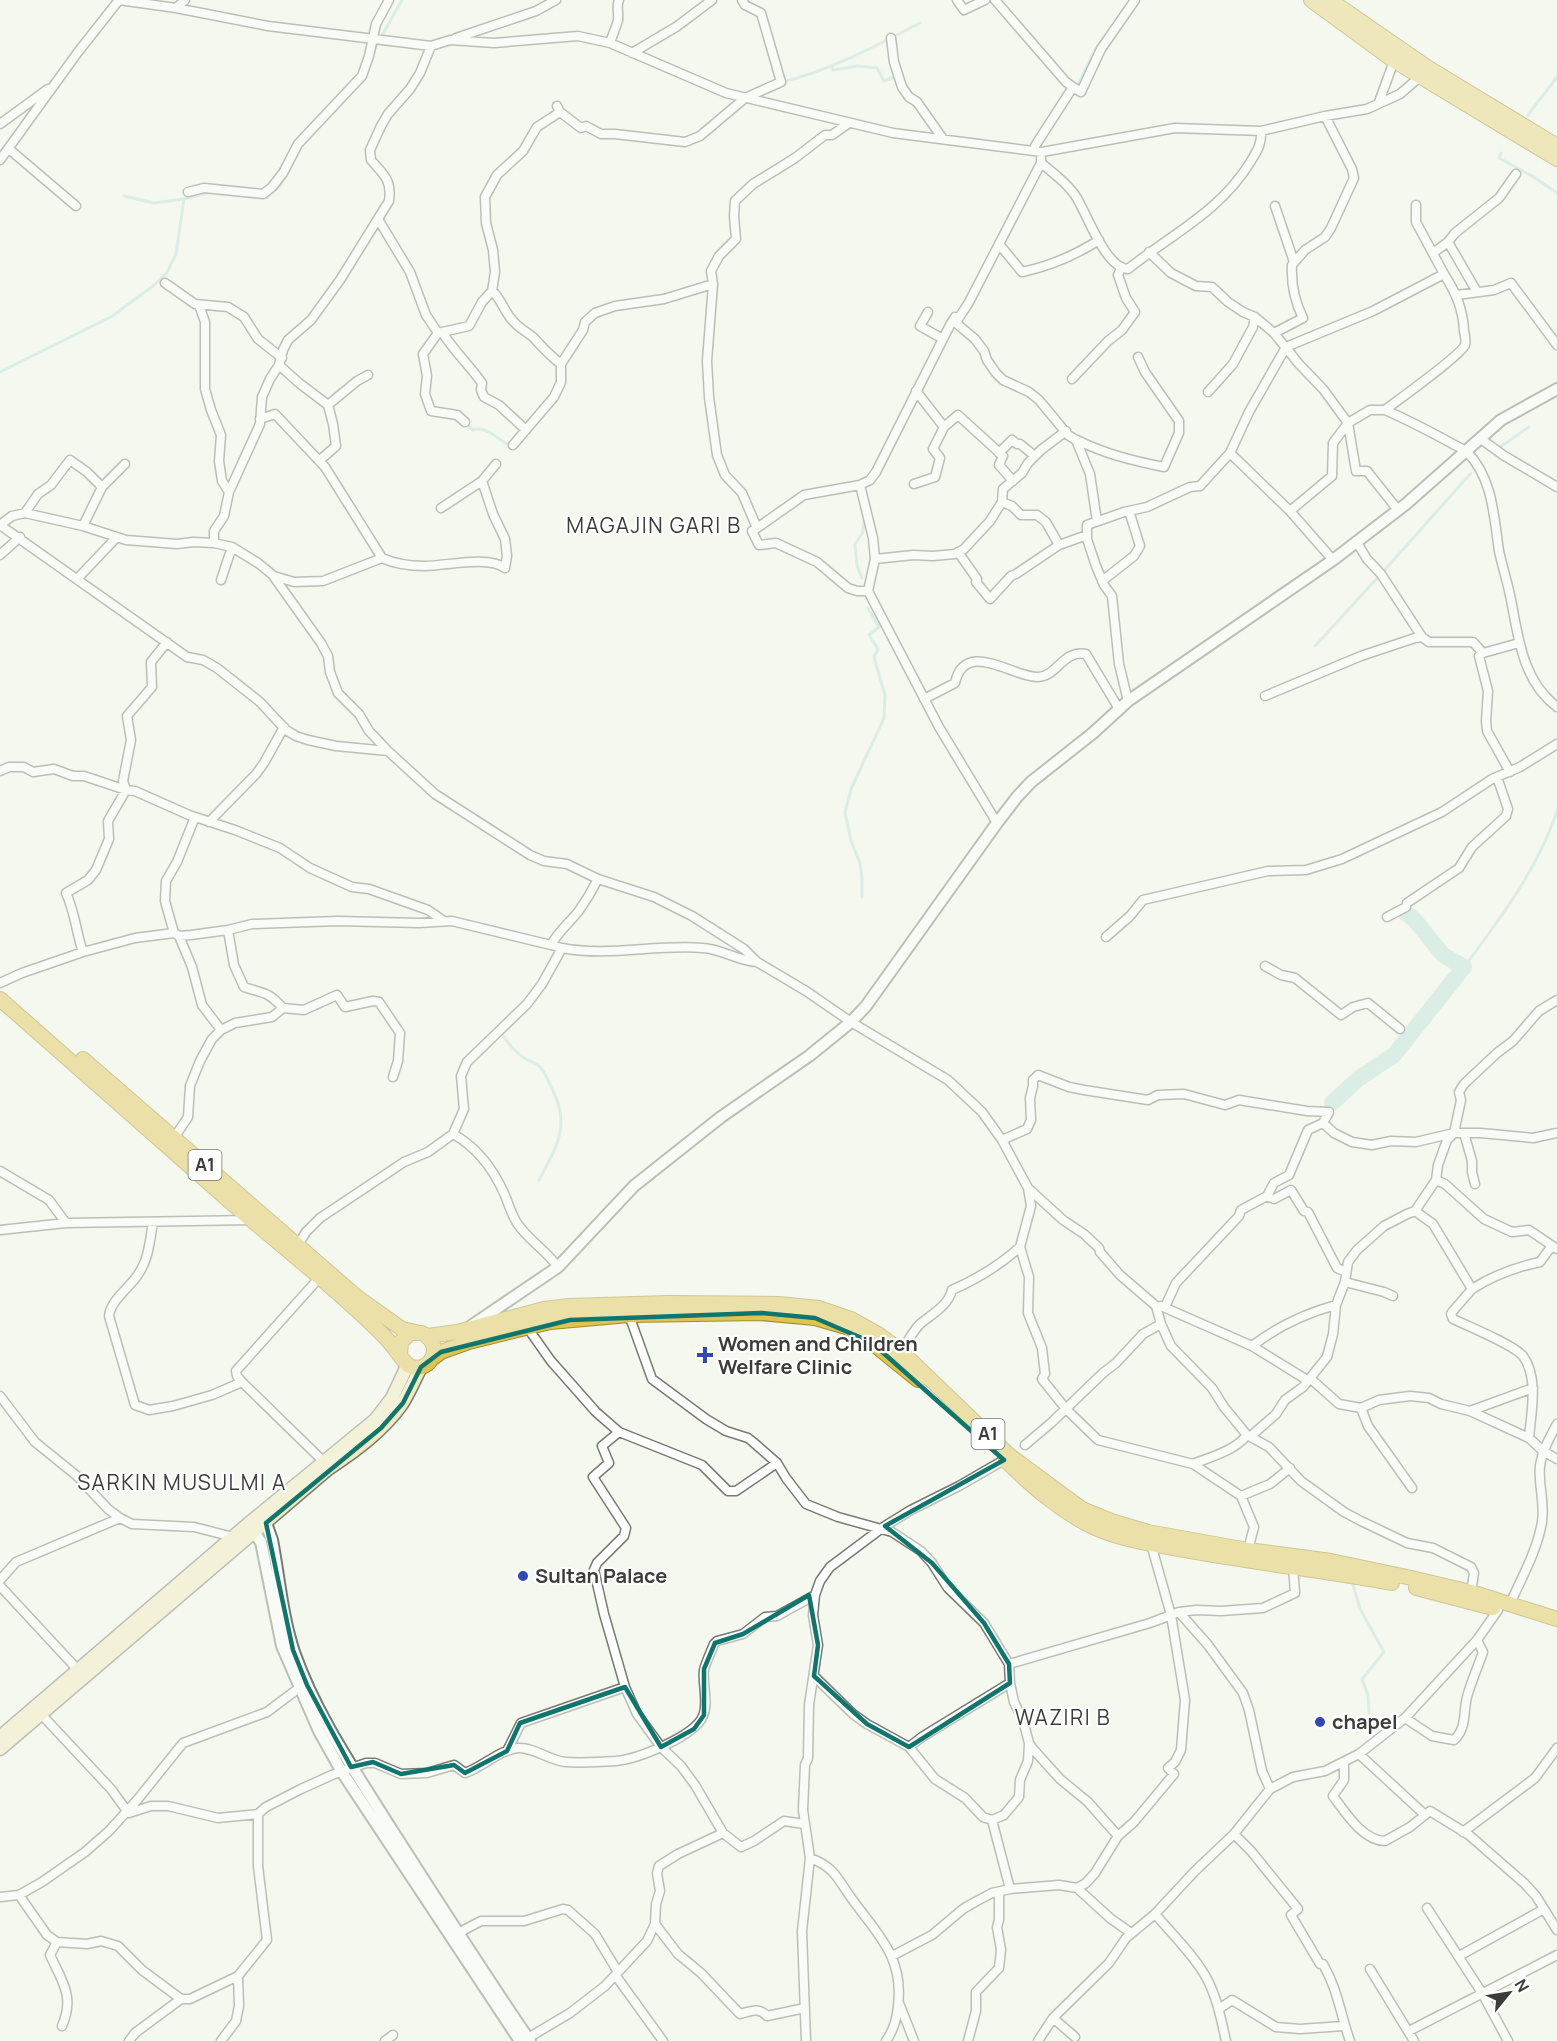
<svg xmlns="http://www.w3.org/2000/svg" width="1557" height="2041" font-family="Manrope,sans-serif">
  <rect width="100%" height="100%" fill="#f4f8ee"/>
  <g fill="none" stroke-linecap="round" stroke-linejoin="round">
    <path stroke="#bce2db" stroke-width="3" d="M375 48 402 0
      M832 67 833 70 858 66 877 68 884 81 897 76
      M782 82C832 70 875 46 920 23
      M1076 89 1095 50 1106 35
      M1528 115 1557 77
      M1501 153 1499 158 1532 176 1557 193
      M228 194 267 198 281 185 286 174
      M124 196 154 203 184 199
      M0 372 111 317 153 286 166 274 176 254 184 199 212 192
      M466 424 473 430C487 425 499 441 511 446
      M1497 449 1529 427
      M1382 573 1471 473
      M862 578 857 566 855 544 863 532 864 518
      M1315 646 1380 575
      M862 897V879L860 863 851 841 845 812 852 787 884 718 885 695 874 657 878 649 869 635 879 627 868 608
      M1456 978C1494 927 1537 872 1557 811
      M500 1032C508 1042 514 1052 526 1059 530 1061 534 1062 538 1065 545 1071 548 1080 552 1089 571 1125 557 1146 539 1180
      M1352 1581 1360 1609 1384 1652 1362 1679 1368 1695 1369 1713"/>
    <path stroke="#bce2db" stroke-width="16" d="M1332 1103 1358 1079 1394 1055 1464 967 1443 955 1414 919 1404 912"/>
    <defs>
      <path id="minor" d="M119 0 176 8 268 26 431 46 450 40 494 43 578 36 610 43 726 93 893 133 1042 152 1175 128 1261 131 1325 116 1367 109 1400 94 1422 75
        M957 0 964 10 985 0
        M995 0 1066 82 1073 87
        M176 8 185 0
        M456 38 536 11 556 0
        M891 38 894 62 902 87 909 97 917 102 943 139
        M610 43C612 36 617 25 618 20 619 12 616 7 619 0
        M632 53 676 27 712 0
        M1379 102 1395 58
        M557 106 560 112 581 128 586 126 601 134H615L685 142 700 136 745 98 781 82 761 13 745 5 742 0
        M849 123 832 135H825L795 158 753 184 735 201 734 216 736 239 719 256 711 271 713 284 707 361 709 397 717 455 725 475 742 493 757 528 752 531 759 545 776 543 817 562 848 588 857 591H868L875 559
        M0 124 48 89
        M9 149 76 206
        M1035 150V146L1073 87 1081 92 1101 49 1135 0
        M1041 158V163C1052 172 1066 182 1075 195 1087 213 1105 268 1128 269 1172 234 1221 211 1251 161 1257 151 1262 144 1261 131
        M0 160 78 52 119 0
        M1041 163 968 304 958 319 955 317 950 325 876 472 870 480 860 485 873 538 875 559 913 555 933 556 955 554 964 549 990 521 1002 502 1003 489 1022 473 1028 463 1041 450 1066 431
        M188 192 204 188 263 194 272 187 283 173 298 144 362 76 369 56 376 24 389 0
        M1275 206 1294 262
        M378 219 410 272 426 315 438 333 423 354 427 376 425 394 431 411 457 415 465 422
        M1448 242 1477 292
        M999 244 1022 272C1051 266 1074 256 1099 240
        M1149 252 1171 273 1196 286 1212 287 1228 302 1243 312 1255 317 1274 333 1299 364 1323 389 1348 423 1356 471H1367L1398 510
        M1433 253 1448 242 1455 233 1499 198 1516 174
        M1444 274C1456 293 1463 309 1464 331 1465 335 1466 341 1465 345 1460 356 1398 400 1385 410 1408 420 1429 431 1451 443 1456 446 1462 448 1467 452 1493 478 1494 518 1499 551 1503 569 1509 587 1512 605 1519 642 1524 682 1557 707
        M165 283 195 304 228 307 244 317 258 339 282 358
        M492 291C500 296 505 314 514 322 519 328 527 332 533 337 542 347 550 356 561 364
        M1457 295 1494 290 1511 283 1557 345
        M199 305 205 322V389L211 410 221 435 219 461 222 481 229 492
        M928 312 920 326 943 339
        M958 319 957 324 975 339 984 351 987 360 996 373 1003 380 1029 392 1039 400 1068 435 1076 440 1090 474 1097 521
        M442 332C454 351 469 365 482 383L481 390 484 397 499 405 526 430
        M438 333 469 326 482 302 492 291 495 272 493 250 486 223 485 197 497 175 523 151 537 127 560 112
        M1274 333 1303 318C1295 302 1291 284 1292 265L1305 250 1325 237 1331 228 1354 178 1352 169 1325 116
        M279 365 299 383 328 405 333 424 336 446 320 460
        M1072 379 1108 341 1122 330 1135 312 1126 298 1118 275 1121 268
        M1208 392 1233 364 1253 327 1255 317
        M328 405 357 381 368 375
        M260 419 275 414 325 467 382 558
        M944 427 958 415 1003 456 999 465 1013 481
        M1481 439 1503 455 1557 487
        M1077 440C1105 454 1134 461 1164 467L1179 433V421L1145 372 1138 357
        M513 445 554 397 561 382V364L583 330 585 322 595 313 615 306 664 299 713 284
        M999 453 1012 440 1017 444H1020L1035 456
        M1230 453 1290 511 1333 560
        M482 481 493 514 505 539 507 556 505 568C488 555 446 566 425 566 411 566 395 564 382 558L323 581 294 582 274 576 258 563 232 547 214 543 193 542 177 544 126 540 83 526 25 513 12 516 0 525 187 657 203 660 217 668 260 702 286 730 296 736 308 740 336 746 388 751 435 794 530 855 544 861 567 864 598 879 654 897 692 916 744 949 757 962 806 991 851 1022 948 1080 982 1112 1002 1140 1028 1188 1063 1220 1084 1234 1099 1248 1100 1252 1120 1275 1156 1306 1161 1324 1171 1346 1212 1388 1224 1407 1247 1435 1269 1447 1301 1481 1344 1512 1361 1521 1407 1543 1433 1548 1471 1567 1474 1573 1471 1592
        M914 484 935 477 940 458 933 449 944 427 916 391
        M1002 502 1012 506 1021 515H1037L1046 522 1059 545
        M441 508 482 481 496 464
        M1290 511 1332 476 1333 443 1348 423 1370 410H1385
        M25 513 38 494 51 485 70 460 87 472 102 487
        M83 526 102 487 125 464
        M757 528 804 495 860 485
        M1356 541 1367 559 1381 574 1422 637
        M214 543V531L224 516 229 492 260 424 262 397 270 379 279 365 283 350 288 340 311 320 340 280 389 201C392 180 384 175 371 160L370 150 381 126 388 114 410 89 420 73 431 46
        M958 552 977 579 976 582 990 599 1011 576 1016 574 1059 545 1087 535
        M0 555 20 537
        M274 577 321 643 328 656 330 672 338 693 359 714 369 731 388 751
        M78 578 116 538
        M221 580 232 547
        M1102 581 1134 556 1140 546 1129 511
        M868 591 939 727 997 823
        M1483 653 1479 656 1488 691 1486 721 1487 731 1510 772
        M1265 696 1361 656 1415 638 1422 637 1429 642H1473L1483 653 1519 643
        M924 699 955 683C965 638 1014 678 1038 677 1058 676 1062 650 1086 654L1119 709
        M1128 701 1119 664 1112 596 1104 585 1096 566 1087 539V525L1124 512 1147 507 1190 487 1200 486 1230 453 1249 412 1286 347 1373 311 1444 274 1416 222V205
        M0 771 9 767H24L33 772 54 769 73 776H84L126 790 135 791 189 815 235 830 280 848 310 868 352 887 369 889 428 910 444 921
        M209 822 256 774 264 763 284 727
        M1387 917 1406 907 1407 903 1459 868 1472 847 1506 816 1508 809 1497 777
        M228 930 234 965 244 987C265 994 267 991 283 1008L304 1010 337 995 345 1007 373 1001 379 1002 400 1033 398 1061 393 1077
        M174 933 165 901 166 881 177 862 195 817
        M179 936 192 967 202 1005 221 1030
        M1106 937 1130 916 1143 900 1268 871 1306 870 1342 859 1442 812 1492 779 1520 767 1557 744
        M562 948C609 957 656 944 703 948 722 949 738 961 757 962
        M83 952C76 932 75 912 66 893L88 880 96 870 109 839 108 821 126 790 123 781 131 740 127 716 152 687 151 662 167 642
        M1265 966 1281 975 1295 978 1341 1015 1353 1007 1368 1003 1400 1029
        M0 983 22 973 83 952 135 938 174 933 179 936 191 935 228 930 252 924 338 921 419 923 452 921 551 945
        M1323 1123 1334 1133 1352 1142 1372 1145 1391 1141 1416 1142 1454 1133H1481L1533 1138 1557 1133
        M1464 1133 1472 1161V1172L1475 1184
        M453 1134C477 1147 492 1167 504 1193 508 1202 511 1214 517 1223 528 1240 546 1250 558 1267
        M174 1138 188 1117 190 1086 200 1061 212 1039 221 1030 235 1023 272 1017 283 1008
        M1002 1140 1027 1129 1031 1120 1030 1098 1033 1086V1080L1038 1075 1069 1087 1084 1090 1148 1100 1158 1095 1184 1094 1225 1105 1239 1100 1307 1111 1329 1112 1323 1123 1308 1130 1289 1175 1274 1183 1267 1196 1241 1210 1239 1216 1176 1283 1165 1307
        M0 1171 49 1200 66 1223
        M1436 1180 1445 1184 1484 1219 1512 1232 1529 1230 1557 1249
        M1028 1188 1031 1206 1020 1247 1029 1277 1028 1313 1042 1348 1045 1374 1042 1379 1066 1409 1098 1440 1193 1464 1241 1496 1254 1527 1248 1550
        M1267 1196 1274 1199 1291 1190 1304 1211 1308 1212 1337 1268 1346 1272
        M1415 1211 1433 1224 1472 1289 1453 1311 1451 1314 1453 1319C1468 1326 1514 1345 1523 1356 1539 1378 1531 1413 1529 1438
        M153 1222C150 1239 149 1258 139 1273 131 1287 111 1299 109 1316L135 1405 149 1410 173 1406 212 1395 242 1382
        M0 1230 66 1223 253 1220
        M298 1245 306 1232 320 1218 404 1162 428 1152 453 1134 464 1109 461 1076 467 1062 527 1004 542 984 562 948 551 945C558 932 569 923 578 912 586 901 592 891 598 879
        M320 1277 236 1371 237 1376 242 1382 323 1461
        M1345 1282 1384 1292 1393 1296
        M1472 1289C1494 1275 1516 1267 1540 1262L1551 1247
        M1161 1306 1252 1346 1307 1380H1312L1339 1404 1361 1408 1379 1400 1410 1396 1429 1398 1441 1404 1470 1411 1533 1388
        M629 1315 652 1379 706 1419 726 1431 748 1438 753 1442 777 1463 786 1478 806 1504 838 1517 892 1532 921 1551 932 1563 948 1588 984 1623 1009 1664 1010 1683 1014 1702 1023 1720 1029 1743 1033 1749 1060 1779 1088 1802 1118 1836
        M527 1327 551 1361 596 1412 619 1432 702 1465 728 1491H736L777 1463
        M1252 1346C1277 1327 1306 1313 1336 1305
        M901 1351C907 1343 913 1331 920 1324 932 1314 948 1306 952 1290 977 1279 999 1266 1020 1247
        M0 1396 35 1442 77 1476 108 1509 120 1518 132 1524 194 1527 233 1537
        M1361 1408 1368 1426 1412 1488
        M1470 1411 1529 1438 1543 1451 1557 1459
        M619 1432 602 1446 609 1463 593 1477 626 1528 624 1536 597 1563 594 1570 604 1614 625 1687 637 1714 661 1747 681 1766 695 1785 723 1833 741 1847 754 1841 784 1821 804 1824
        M1251 1436 1276 1414 1285 1400 1303 1387 1327 1357 1333 1334 1336 1305 1345 1282 1348 1262 1357 1250 1384 1226 1407 1214 1415 1211 1436 1180 1438 1165 1447 1140 1454 1133 1461 1100 1459 1092 1464 1084 1497 1053 1513 1041 1539 1011 1557 1000
        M1025 1445 1051 1423 1103 1373 1116 1363 1143 1334 1161 1324
        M1193 1464C1211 1457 1236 1450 1247 1435
        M1241 1496 1270 1484 1290 1468
        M0 1580 16 1562 120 1518
        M0 1587H1L78 1670
        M1510 1604C1522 1577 1537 1551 1542 1522 1545 1503 1538 1483 1540 1466 1542 1451 1550 1437 1557 1424
        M1179 1612 1196 1610 1221 1611 1263 1608 1295 1593 1293 1566
        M1009 1664 1150 1623 1179 1612 1208 1645 1243 1693 1249 1710 1262 1771 1270 1789
        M814 1676 853 1714 867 1724 909 1747 935 1779 965 1798 983 1817 992 1820 1004 1815 1019 1797 1020 1780 1028 1761 1029 1744
        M41 1714 111 1789 127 1811
        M1405 1718 1432 1736 1454 1740C1467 1728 1463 1713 1467 1697 1471 1682 1478 1667 1483 1652L1477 1640
        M909 1747 922 1737 1010 1683
        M507 1751 521 1723 625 1687
        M1359 1754 1424 1814
        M1344 1762V1780L1333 1796C1345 1812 1363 1841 1385 1841L1410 1827 1430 1811 1469 1835 1524 1883 1536 1896 1557 1930
        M127 1811 129 1813 151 1806H168L218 1818 258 1814 266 1807 301 1789 332 1775 366 1763H375L401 1774 427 1773 454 1765 465 1773C483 1767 499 1750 518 1748 534 1747 550 1761 566 1762 582 1763 601 1762 616 1761 638 1759 695 1736 703 1716 709 1702 702 1684 704 1670 706 1662 711 1652 714 1644L717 1641 743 1634 765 1617 777 1616 815 1595
        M992 1820 1010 1889
        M1463 1832 1535 1778 1557 1748
        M1234 1834 1251 1851 1298 1909 1291 1915 1320 1964H1323C1338 1990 1340 2013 1350 2041
        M810 1858C835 1867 838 1880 852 1899 878 1935 904 1957 898 2006 897 2018 893 2031 886 2041
        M1077 1888 1086 1883 1095 1873 1118 1836 1134 1822 1174 1774 1168 1768 1175 1762 1181 1750 1185 1700 1171 1615 1151 1544
        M19 1895 47 1935 57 1942 87 1944 101 1941 118 1946 142 1970 181 1999
        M0 1897 19 1895 42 1882 85 1852 109 1831 138 1799 183 1743 267 1712 299 1688
        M1427 1908 1482 1993 1508 2041
        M655 1924 678 1954 701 1973 740 2014C751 2011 759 2007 767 2016L805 2008
        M458 1933 481 1921H524L563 1909 568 1910 595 1934 618 1972
        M57 1942 50 1955C62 1981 75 1997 62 2026
        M892 1956 932 1935 963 1909 975 1902 992 1893 1010 1889 1059 1885 1077 1888 1110 1918 1131 1933
        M1459 1956 1544 1909
        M1370 1969 1414 2041
        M616 1976 663 2041
        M899 2003 914 2041
        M1219 2009 1232 2000 1276 2027 1300 2029 1344 2026
        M1053 2018 1075 2037
        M1409 2031 1557 1955
        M528 2038 570 2013 605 1986 647 1941 655 1924 656 1904 660 1891 657 1873 659 1866 678 1854 723 1833
        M129 2041 135 2033 181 1999H190L238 1976 267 1940 258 1866V1814
        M221 2041 236 2021 239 2006 238 1976
        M385 2041 393 2035
        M806 2041 802 1931 810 1858 803 1810 805 1765 808 1758 809 1705 818 1645 813 1615 815 1595 820 1581 830 1567 882 1528 911 1510 959 1486 1004 1460
        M968 2041 976 2011V1992L999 1968 1001 1950 997 1927 999 1920V1892
        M1038 2041 1053 2018 1109 1963 1126 1938 1155 1914
        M1226 2041C1221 2019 1217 1997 1206 1977 1193 1954 1172 1934 1155 1914L1195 1871 1234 1834 1270 1789 1293 1777 1325 1771 1359 1754 1405 1718 1477 1640 1498 1610"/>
      <path id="tertiary" d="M471 1326 558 1267 634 1186 721 1117 809 1056 851 1022 866 1006 997 823 1017 797 1031 782 1093 733 1128 701 1333 560 1406 504 1501 420 1557 389
        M261 1516 266 1523 272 1540C279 1576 282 1616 294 1652 316 1715 355 1771 390 1827 436 1899 482 1971 530 2041
        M250 1527 261 1542 282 1646 319 1731 342 1772 520 2041"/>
      <path id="secondary" d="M0 1737 248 1524 375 1420 392 1398 408 1364
        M0 1749 328 1469C355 1451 383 1431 402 1404 409 1393 415 1379 421 1367"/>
      <path id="primary" d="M1311 0 1393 60 1557 159
        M1330 0 1427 67 1557 146"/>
      <path id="trunk" d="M0 999C78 1068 156 1137 235 1206 285 1249 338 1290 385 1337 392 1344 402 1360 408 1365 428 1377 447 1346 422 1333H410L401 1342 400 1354
        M83 1059 357 1297 402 1329 416 1332
        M428 1336 457 1332 544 1309 569 1306 668 1303 779 1304 819 1308 851 1319 878 1334 901 1351 1009 1455 1082 1509 1111 1521 1148 1532 1248 1550 1331 1561 1407 1577 1471 1592 1557 1619
        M433 1358 441 1352 469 1342 550 1322 629 1315 761 1313 815 1318 846 1327 871 1342 918 1380
        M1005 1460C1032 1486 1057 1509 1091 1526 1120 1540 1153 1544 1184 1550 1253 1563 1323 1570 1392 1583
        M1416 1588 1493 1608"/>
    </defs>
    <use href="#minor" stroke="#787b72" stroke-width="11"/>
    <use href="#tertiary" stroke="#787b72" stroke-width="14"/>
    <use href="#secondary" stroke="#787b72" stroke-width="15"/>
    <use href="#primary" stroke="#a18c2d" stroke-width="16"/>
    <use href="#trunk" stroke="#a18c2d" stroke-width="16"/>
    <use href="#minor" stroke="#fff" stroke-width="8"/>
    <use href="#tertiary" stroke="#fff" stroke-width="10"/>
    <use href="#secondary" stroke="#f3e9be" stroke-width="12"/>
    <use href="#primary" stroke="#e7d37d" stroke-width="14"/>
    <use href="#trunk" stroke="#dfc452" stroke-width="14"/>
  </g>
  <path d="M0 0H1557V2041H0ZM761 1313 815 1318 871 1342 1004 1460 885 1526 932 1563 984 1623 1009 1664 1010 1683 909 1747 867 1724 814 1676 818 1645 809 1595 743 1634 715 1643 704 1669V1715L694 1729 661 1747 625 1687 520 1723 507 1751 465 1773 454 1765 401 1774 373 1762 351 1767 307 1685 293 1650 266 1523 381 1428 403 1403 421 1367 441 1352 570 1320Z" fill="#f4f8ee" fill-opacity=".55" fill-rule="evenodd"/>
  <path fill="none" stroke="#0f766e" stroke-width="4.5" stroke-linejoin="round" d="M761 1313 815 1318 871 1342 1004 1460 885 1526 932 1563 984 1623 1009 1664 1010 1683 909 1747 867 1724 814 1676 818 1645 809 1595 743 1634 715 1643 704 1669V1715L694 1729 661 1747 625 1687 520 1723 507 1751 465 1773 454 1765 401 1774 373 1762 351 1767 307 1685 293 1650 266 1523 381 1428 403 1403 421 1367 441 1352 570 1320Z"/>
  <g fill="#3347b9" stroke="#fff" stroke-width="2">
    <path d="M702 1346h6v6h6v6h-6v6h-6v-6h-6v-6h6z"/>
    <circle cx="523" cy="1576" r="6"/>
    <circle cx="1320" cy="1722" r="6"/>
  </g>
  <g text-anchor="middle" stroke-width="4.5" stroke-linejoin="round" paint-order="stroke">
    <g fill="#fff" stroke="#767774" stroke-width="1.5">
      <rect x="188.5" y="1150" width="33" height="30" rx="4.5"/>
      <rect x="971.5" y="1419" width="33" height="30" rx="4.5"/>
    </g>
    <g font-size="18" font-weight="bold" fill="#3c3d39">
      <text x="205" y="1171">A1</text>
      <text x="988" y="1440">A1</text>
    </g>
    <g font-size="20" font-weight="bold" fill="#3c3d39" stroke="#fff" text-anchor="start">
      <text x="718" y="1351">Women and Children<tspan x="718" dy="23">Welfare Clinic</tspan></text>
      <text x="535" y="1583">Sultan Palace</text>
      <text x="1332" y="1729">chapel</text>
    </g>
    <g font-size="21" letter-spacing="1.5" fill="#3c3d39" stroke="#fff">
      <text x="654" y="533">MAGAJIN GARI B</text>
      <text x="182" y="1490">SARKIN MUSULMI A</text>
      <text x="1063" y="1725">WAZIRI B</text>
    </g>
  </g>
  <g transform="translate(1509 1993) rotate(60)" stroke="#ffffff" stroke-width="4.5" paint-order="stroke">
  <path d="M0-4.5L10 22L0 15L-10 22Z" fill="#3c3d39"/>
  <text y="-9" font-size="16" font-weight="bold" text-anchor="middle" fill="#3c3d39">N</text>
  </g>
</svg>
